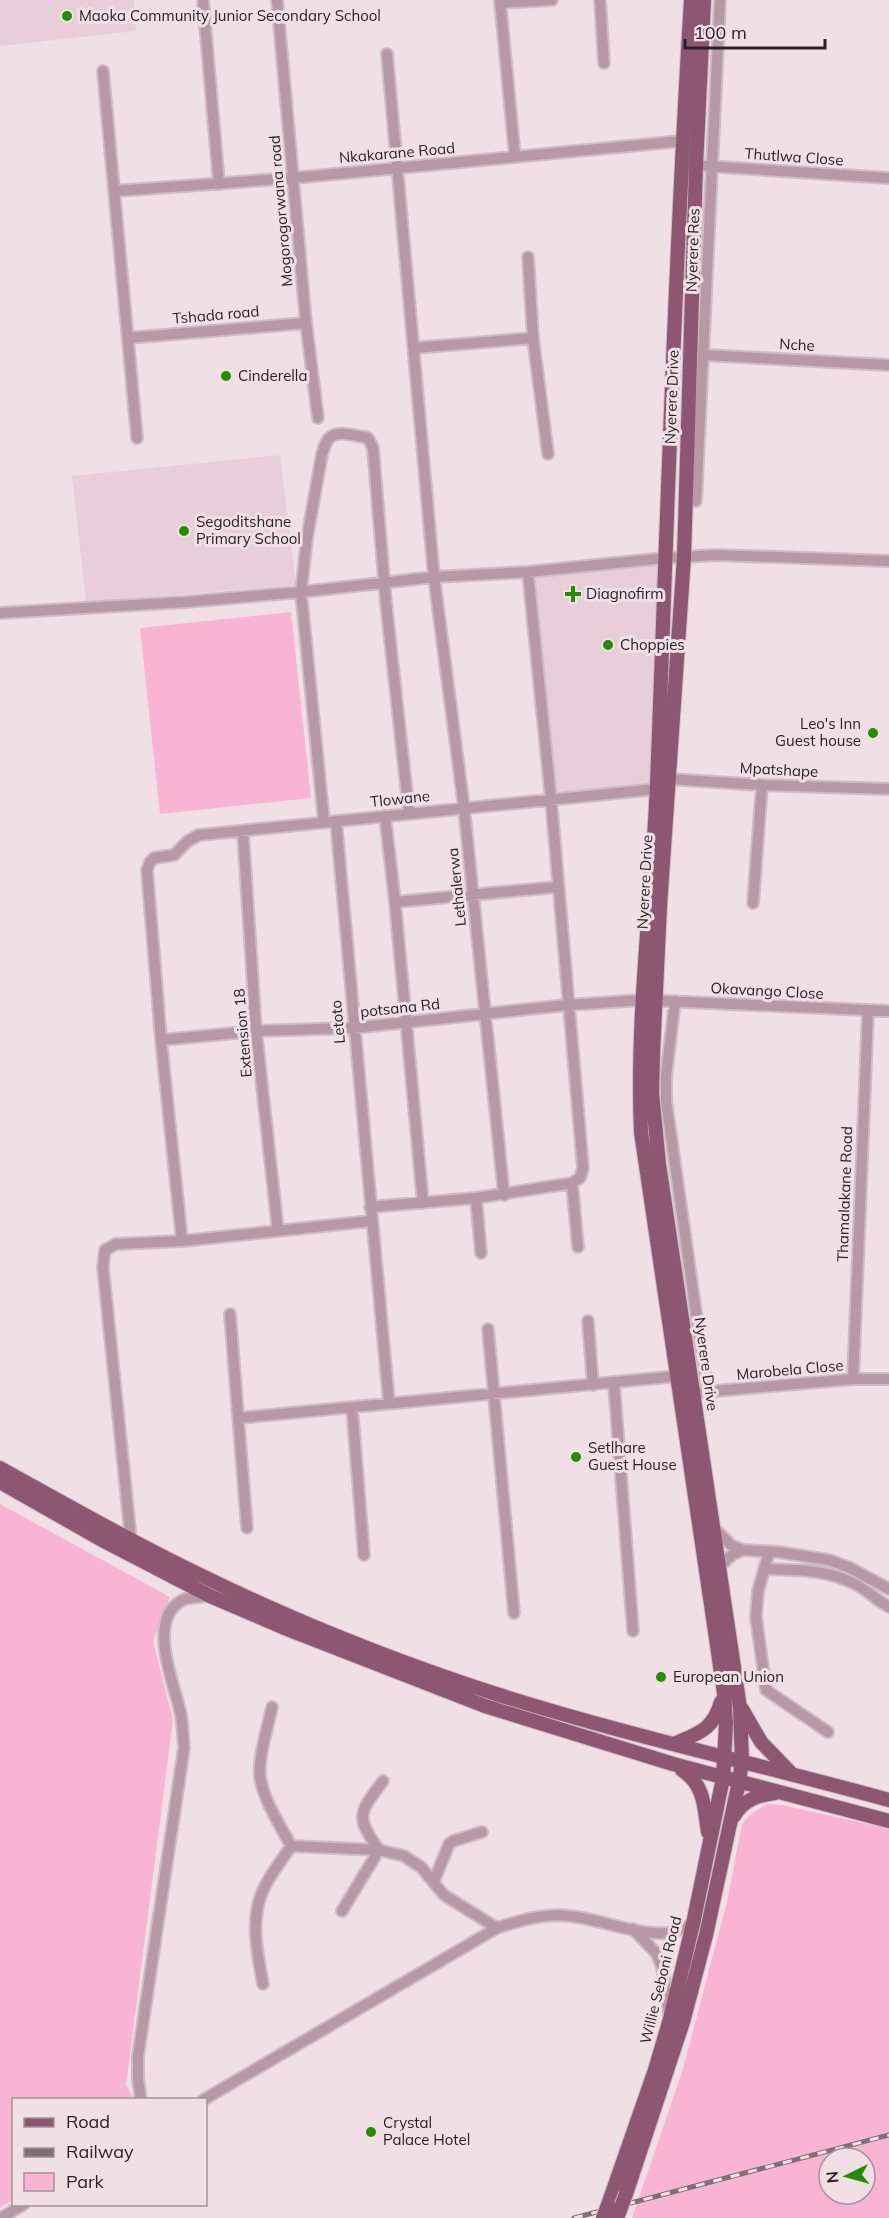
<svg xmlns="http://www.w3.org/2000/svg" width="889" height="2218" font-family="Mulish,sans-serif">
  <rect width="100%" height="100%" fill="#f1dfe6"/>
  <path fill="#e7ced8" d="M0 0H134L136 31 0 46Z
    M280 455 296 585 86 602 72 476Z
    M667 560 655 784 553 792 538 618 532 568Z"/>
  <path fill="#f9b4d3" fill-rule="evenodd" d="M291 612 311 798 160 814 140 628Z
    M0 1504 170 1597 153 1641 173 1720 126 2085 134 2099 14 2100 13 2200 0 2208Z
    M767 1804 782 1805 889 1829V2218H632L683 2069 727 1902 742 1824 752 1813ZM829 2158H865V2194H829Z"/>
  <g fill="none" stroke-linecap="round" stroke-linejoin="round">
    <defs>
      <path id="minor" d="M203 0 219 184
        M277 0 306 323 318 418
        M500 0 515 157
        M600 0 604 63
        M500 3 552 0
        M387 54 434 577 464 808 504 1195
        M103 71 137 438
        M706 166 889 178
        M115 191 293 178 682 141
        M528 257 533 338 548 454
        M128 338 306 323
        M414 348 533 338
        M704 355 889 365
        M696 501 720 0
        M0 613 185 602 301 592 434 577 528 572 665 558 716 555 889 561
        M668 779 762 785 889 789
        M385 816 395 902 423 1203
        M336 821 389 1403
        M324 822 301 592 307 538 322 454C324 448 326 439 332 436 340 431 359 436 368 438L373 448 386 603 409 813
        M243 832 256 1031 278 1231
        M395 902 557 887
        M753 903 762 785
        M675 1001 666 1076V1101L706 1383 714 1392
        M161 1040 256 1031 353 1028 567 1005 643 1000 889 1011
        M572 1183 578 1247
        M476 1198 481 1253
        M370 1207 476 1198 572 1183 580 1178 583 1168 551 799 528 572
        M182 1241 161 1040 147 870 150 862 154 858 174 855 188 841 199 835 657 789
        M230 1314 247 1528
        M588 1321 593 1385
        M488 1329 514 1613
        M853 1379 868 1011
        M614 1384 633 1631
        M693 1393 853 1379H889
        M352 1407 364 1555
        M239 1418 678 1376
        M713 1527 731 1545 743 1550 778 1552 829 1560 848 1567 889 1589
        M131 1540 103 1267 105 1250 116 1244 182 1241 371 1221
        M769 1552 758 1591 756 1617 766 1690 828 1732
        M719 1567 732 1555 743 1550
        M764 1569C794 1570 825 1569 853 1583 866 1589 876 1600 889 1607
        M272 1707C268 1727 258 1757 260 1777 264 1801 280 1825 291 1846
        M291 1846 379 1850 404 1856 421 1867 444 1895 497 1928
        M434 1881 449 1844 453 1841 482 1832
        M342 1911 379 1850C355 1816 359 1813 383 1781
        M633 1929 656 1953 662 1966 669 2013
        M263 1984C257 1952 249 1917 265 1886 272 1872 283 1859 291 1846
        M141 2100 138 2079V2056L184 1748C183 1737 183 1726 181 1715 175 1686 148 1625 178 1603 186 1596 200 1597 210 1596
        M203 2100 497 1928C521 1920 544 1913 570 1916 599 1919 639 1936 667 1933 676 1932 685 1927 693 1924
        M1 2218 24 2204"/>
      <path id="major" d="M0 1468C65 1504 131 1542 198 1574 294 1621 394 1661 496 1694 625 1735 758 1764 889 1800
        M0 1482 102 1540 210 1596 287 1629 485 1706 673 1764 889 1821
        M742 1709 761 1742 790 1772
        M674 1744C699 1733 713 1730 721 1702
        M682 1770C705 1785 704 1807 708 1832
        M734 1816C743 1800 758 1795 775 1793
        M626 2194 683 2022 706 1935 739 1782 742 1761 740 1708 659 1164 652 1093 653 1054 660 906 684 557 696 166 704 0
        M608 2205 655 2070 670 2019 693 1924 723 1778 726 1724 724 1693 711 1604 641 1132C636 1016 652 901 657 785 667 523 675 262 691 0"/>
    </defs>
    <use href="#minor" stroke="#cdbdc3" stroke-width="14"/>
    <use href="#major" stroke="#cdbdc3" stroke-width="16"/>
    <use href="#minor" stroke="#b798a5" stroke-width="10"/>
    <use href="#major" stroke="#8d5771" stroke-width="14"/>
    <defs>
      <path id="rail" d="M574 2218 889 2135"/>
    </defs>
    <use href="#rail" stroke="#7d7176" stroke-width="5"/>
    <use href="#rail" stroke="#f1dfe6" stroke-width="3" stroke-dasharray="9" stroke-linecap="butt"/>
    <defs>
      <path id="major-bridge" d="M603 2218 608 2205
        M617 2218 626 2194"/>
    </defs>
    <use href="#major-bridge" stroke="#cdbdc3" stroke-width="16" stroke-linecap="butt"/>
    <use href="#major-bridge" stroke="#8d5771" stroke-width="14"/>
  </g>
  <g fill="#278c02" stroke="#f1dfe6" stroke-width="2">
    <circle cx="67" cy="16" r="6"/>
    <circle cx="226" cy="376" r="6"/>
    <circle cx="184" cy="531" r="6"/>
    <path d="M570 585h6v6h6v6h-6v6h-6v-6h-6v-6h6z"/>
    <circle cx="608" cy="645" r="6"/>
    <circle cx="873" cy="733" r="6"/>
    <circle cx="576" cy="1457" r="6"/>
    <circle cx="661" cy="1677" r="6"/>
    <circle cx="371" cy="2132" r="6"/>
  </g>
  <g text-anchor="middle" stroke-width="6" stroke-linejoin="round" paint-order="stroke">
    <g font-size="15" fill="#2a2326" stroke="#f1dfe6" text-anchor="start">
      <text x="79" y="21">Maoka Community Junior Secondary School</text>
      <text x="238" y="381">Cinderella</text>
      <text x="196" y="527">Segoditshane<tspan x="196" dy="17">Primary School</tspan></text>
      <text x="586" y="599">Diagnofirm</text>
      <text x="620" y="650">Choppies</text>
      <text x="861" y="729" text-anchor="end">Leo's Inn<tspan x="861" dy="17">Guest house</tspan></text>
      <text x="588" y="1453">Setlhare<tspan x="588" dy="17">Guest House</tspan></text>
      <text x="673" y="1682">European Union</text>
      <text x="383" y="2128">Crystal<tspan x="383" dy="17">Palace Hotel</tspan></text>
    </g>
    <g font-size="15" fill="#2a2326" stroke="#f1dfe6">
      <text transform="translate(397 153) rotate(-5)" y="5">Nkakarane Road</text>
      <text transform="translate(794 157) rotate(4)" y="5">Thutlwa Close</text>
      <text transform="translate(281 211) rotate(-95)" y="5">Mogorogorwana road</text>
      <text transform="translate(693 250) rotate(-88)" y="5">Nyerere Res</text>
      <text transform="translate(216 315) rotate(-5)" y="5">Tshada road</text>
      <text transform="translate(797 345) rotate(3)" y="5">Nche</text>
      <text transform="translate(672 397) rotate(-88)" y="5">Nyerere Drive</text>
      <text transform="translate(779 770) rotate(3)" y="5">Mpatshape</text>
      <text transform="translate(400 799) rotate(-6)" y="5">Tlowane</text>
      <text transform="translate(645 882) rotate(-87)" y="5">Nyerere Drive</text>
      <text transform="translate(457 887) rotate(-96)" y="5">Lethalerwa</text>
      <text transform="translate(767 991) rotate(3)" y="5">Okavango Close</text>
      <text transform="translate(400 1008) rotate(-6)" y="5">potsana Rd</text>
      <text transform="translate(338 1022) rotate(-95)" y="5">Letoto</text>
      <text transform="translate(243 1033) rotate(-95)" y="5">Extension 18</text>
      <text transform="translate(845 1194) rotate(-88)" y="5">Thamalakane Road</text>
      <text transform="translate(706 1364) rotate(82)" y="5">Nyerere Drive</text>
      <text transform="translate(790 1370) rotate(-5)" y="5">Marobela Close</text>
      <text transform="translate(661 1980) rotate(-76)" y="5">Willie Seboni Road</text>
    </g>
  </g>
  <rect x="12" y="2098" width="195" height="108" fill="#f1dfe6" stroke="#a19499" stroke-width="1.5"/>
  <rect x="24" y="2118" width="30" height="9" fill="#8d5771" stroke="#a19499" stroke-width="1.5"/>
  <text x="66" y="2128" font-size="18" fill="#2a2326">Road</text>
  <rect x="24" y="2148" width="30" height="9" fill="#7d7176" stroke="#a19499" stroke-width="1.5"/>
  <text x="66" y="2158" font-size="18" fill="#2a2326">Railway</text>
  <rect x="24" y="2173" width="30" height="18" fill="#f9b4d3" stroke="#a19499" stroke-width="1.5"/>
  <text x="66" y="2188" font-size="18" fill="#2a2326">Park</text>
  <g transform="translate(847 2176) rotate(265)"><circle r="28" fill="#f1dfe6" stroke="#a19499" stroke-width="1.5"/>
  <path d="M0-4.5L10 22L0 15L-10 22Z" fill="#278c02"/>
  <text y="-9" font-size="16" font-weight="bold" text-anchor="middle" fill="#2a2326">N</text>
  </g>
  <path d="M685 39v9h140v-9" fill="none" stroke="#2a2326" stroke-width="3"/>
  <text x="694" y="39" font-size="18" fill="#2a2326" stroke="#f1dfe6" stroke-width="4.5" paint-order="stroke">100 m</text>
</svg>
